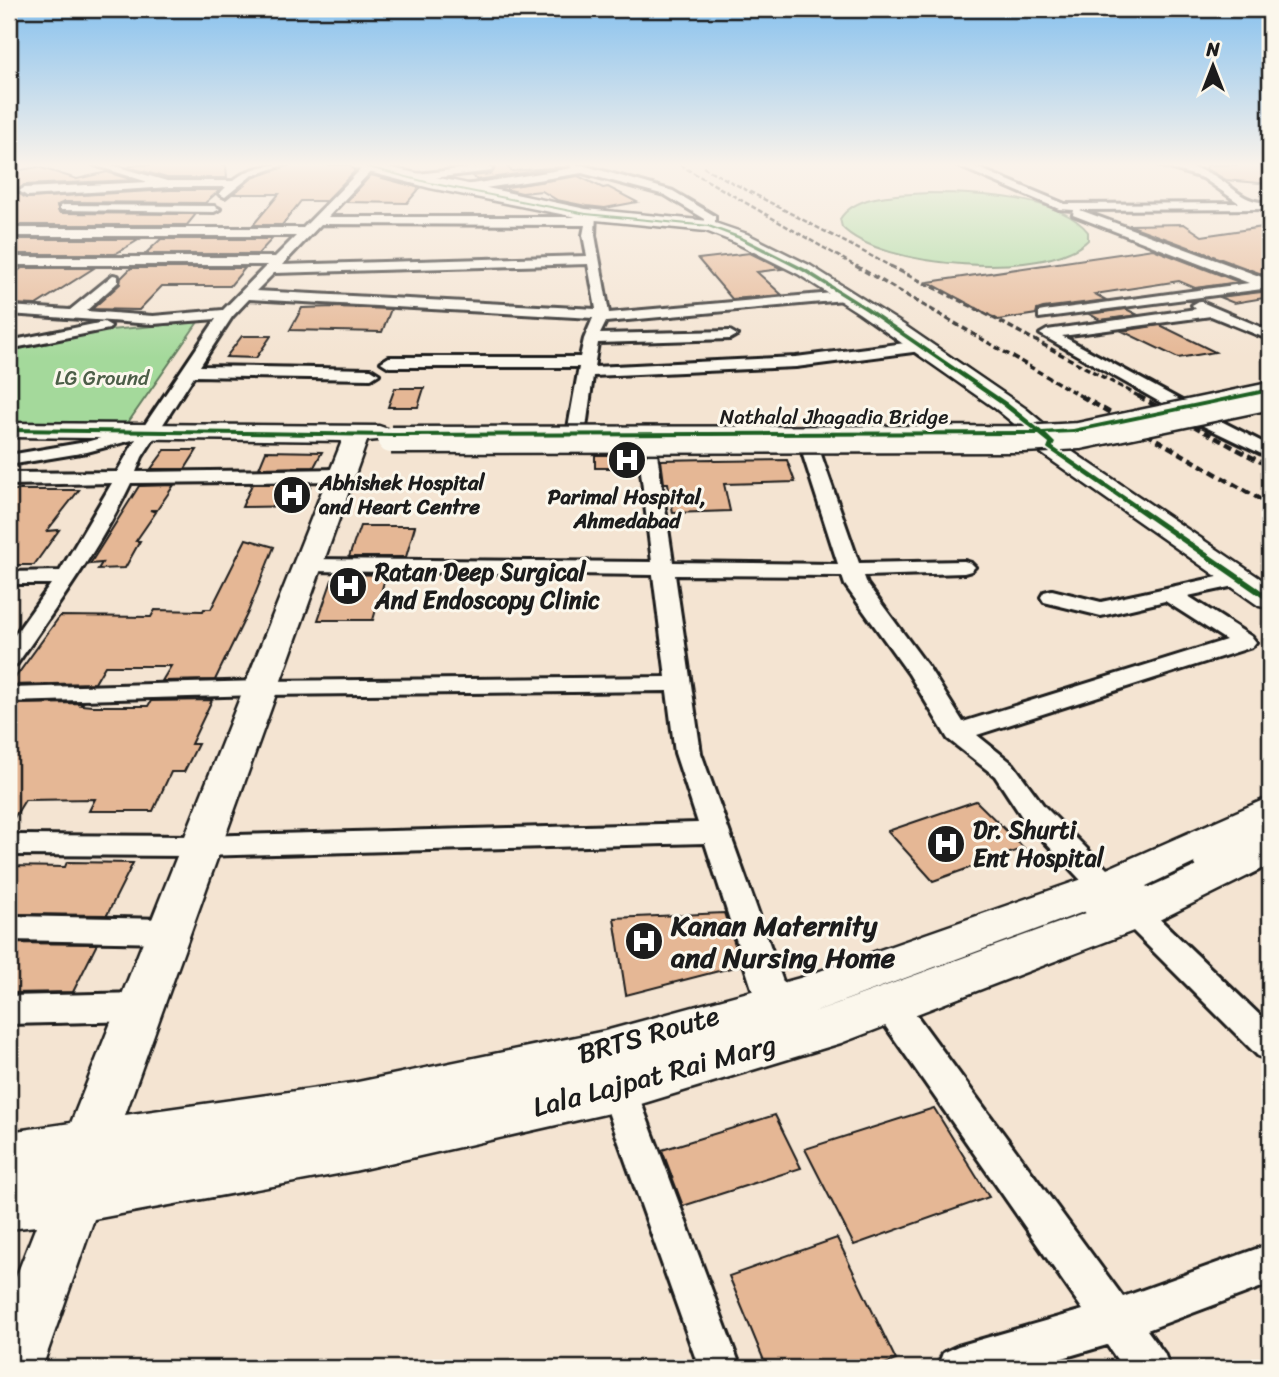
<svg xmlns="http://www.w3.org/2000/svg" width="1279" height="1377" font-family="Sriracha,sans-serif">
  <rect width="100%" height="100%" fill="#f4e4d2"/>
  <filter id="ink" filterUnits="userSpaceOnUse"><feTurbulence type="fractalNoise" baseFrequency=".0143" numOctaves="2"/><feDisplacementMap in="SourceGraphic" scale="14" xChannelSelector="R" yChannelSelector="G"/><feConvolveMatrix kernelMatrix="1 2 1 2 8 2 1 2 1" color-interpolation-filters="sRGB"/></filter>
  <g filter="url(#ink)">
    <path fill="#a4d99b" stroke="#607a5c" stroke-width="2" d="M928 193C973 193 1059 195 1088 232V240C1047 281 880 268 842 227L840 219C856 193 901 195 928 193Z
      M198 322 127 424H9V348L99 331Z"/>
    <path fill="#e5b795" stroke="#1c1c1c" stroke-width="2" d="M137 165H226L227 178H167L128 167Z
      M290 165H350L355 171 326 201H301L282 225H253L279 194H233L252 178Z
      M491 165H505L512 171 562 167 477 180 472 176 491 174 495 168Z
      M1207 165H1270V184L1226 180 1206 169Z
      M38 167 77 179 107 172 133 180 24 185 17 192 26 198 170 190H220L205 203 64 202 57 206 60 213 196 214 187 225H9V172Z
      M371 175 420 188 407 203 346 202Z
      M578 176 603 188 608 187 637 202 605 208 586 206 557 200 542 191 522 193 501 188Z
      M1184 224 1202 236 1270 226V277L1129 225Z
      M9 239H140L115 254H9Z
      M161 239H272L258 254H145Z
      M1153 249 1239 282 1195 288 1179 281 1095 294 1106 300 1043 308 1037 310 1036 314 998 320 928 282Z
      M750 253 782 269 757 272 782 295 732 299 698 259Z
      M22 268H94L36 305 9 304V277Z
      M131 268H245L230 286H162L139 310 92 309 120 284 121 278Z
      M1270 291V297L1234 303 1219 297Z
      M302 308 335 307 391 309 382 332 290 330Z
      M1126 309 1138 315 1100 320 1089 314Z
      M1160 325 1215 352 1178 358 1122 331Z
      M242 336H271L256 358 226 357Z
      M395 388H424L418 407H388Z
      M165 450H197L185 469H151Z
      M266 451 322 452 314 467 259 468Z
      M595 455H636L638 472H620V468H595Z
      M713 459 714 461 787 460 795 482 724 484 730 511 673 513 668 483H664L661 460Z
      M252 484H311L303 506 242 507Z
      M174 485 157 510H150L156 512 136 541H140L125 568 98 569 102 563 90 564 139 486Z
      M9 490H79L47 531 59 530 34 565H9Z
      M360 526H415L406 557H349Z
      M246 539 274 547 248 612 215 680 162 681 171 666H105L95 683 10 685 60 616 151 617 155 610 203 611 204 609H211Z
      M343 574 386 575 373 620H318L332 580 341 579Z
      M212 700 191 744H198L184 772H171L153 811H89L95 799 25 800 9 826V704L83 703 81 705 92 706H148L151 701Z
      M976 801 1024 848 933 881 888 831Z
      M67 862 133 863 107 915 9 914V866L65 867Z
      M724 913 742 965 626 995 614 918Z
      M9 943 97 944 73 992 9 993Z
      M934 1108 989 1197 854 1245 805 1149Z
      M775 1115 801 1168 683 1206 662 1150Z
      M837 1238 896 1360 874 1368H767L729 1276Z"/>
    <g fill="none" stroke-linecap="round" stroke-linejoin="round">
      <defs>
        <path id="lane" d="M1270 826V837L1206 868 1201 869 1196 868 1194 864 1196 860Z
          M1143 885 1148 887 1151 891 1148 895 1092 917 1087 915 1084 911 1087 907Z"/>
        <path id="street" d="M94 165H111L167 181H233C248 168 264 165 283 165L251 176 225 197 219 194 226 187H170L27 196 19 191 24 188 148 182Z
          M369 165 373 168 372 170 328 217H586L588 213H596L595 235 609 313 844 292 851 296 844 300 606 322 600 334 730 331 737 335 730 339 598 343 594 367 796 357 921 341 929 346 921 351 796 367 593 376 586 428 577 433 568 428 579 367H389L381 362 389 357H580L584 339 593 318 249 299 232 317 200 366 371 369 379 374 371 379 194 376 142 457 136 472 342 469 351 475 342 481 131 483C100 548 58 605 17 664L9 666V643L51 584H9V572L60 571 112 483 9 485V473L117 472 136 439 87 452 9 465V455L86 442 144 426 216 319 153 324 9 314V306L70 310 113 275 118 276V282L86 311 153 316 223 310 267 265H9V257H275L296 236H9V228H303L364 166ZM321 224 585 225 583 235 587 256 282 265ZM588 264 596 309 256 291 274 273Z
          M569 165H582L673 191 715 216V226L705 229V219L665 195 582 173 459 192 454 189 459 186 572 168Z
          M956 165H971L1065 204 1239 203 1203 178 1159 165C1176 165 1197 167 1213 175 1236 188 1241 202 1270 203V209L1080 210 1270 280V288L1039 318V312L1044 311 1249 283 1073 215 1074 210 1059 209Z
          M487 166 492 169 491 171 408 181 403 178 408 175Z
          M64 205 214 206 220 209 214 212 60 210V206Z
          M1199 301 1270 331V340L1211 316 1062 336 1204 413 1225 411 1228 415 1219 420 1270 446V458L1195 422 1040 334 1047 330 1196 309 1192 305Z
          M104 322 111 326 109 329 9 349V341Z
          M809 441 818 446 859 563 964 561 971 563 975 567 971 571 964 573 864 576 867 584 929 668 963 722 1226 640 1165 601 1101 616 1044 602 1041 597 1044 592 1052 590 1101 602 1241 572 1249 573 1252 578 1249 583 1188 596 1252 637 1256 642 1252 647 977 735 1013 764 1044 806 1117 879 1121 887 1117 895 1106 898 1095 895 1024 820 995 776 948 739 909 674 845 585 842 576 675 575 701 753 791 1004 786 1014 774 1017 762 1014 757 1004 705 843 200 856 9 855V835L200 836 698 823 675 753 667 691 260 695 9 702V688L260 681 666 677 653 575 307 571 300 569 296 565 300 561 307 559 652 562 638 447 647 442 656 447 673 562 838 564 800 446Z
          M1134 901 1145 905 1270 1025V1060L1258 1056 1123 921 1119 913 1123 905Z
          M9 916 168 919 179 923 184 931 179 939 168 943 9 940Z
          M889 991 901 994 1123 1297 1270 1244V1284L1147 1330 1164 1353 1170 1368H1123L1107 1345 1028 1368H937L943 1353 958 1346 1083 1310 877 1014 872 1004 877 994Z
          M140 993 152 997 157 1007 152 1017 140 1021 9 1024V996Z
          M618 1074 631 1078 636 1089 741 1368H699L600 1089 605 1078Z"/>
        <path id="secondary" d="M352 165H378L586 209 709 221 747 234 811 266 904 325 1025 408 1061 438 1064 446 1270 585V608L1259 606 1041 453 1037 448 1039 444 996 409 859 313 798 274 734 242 706 231 586 219 430 188 354 168Z
          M9 423 379 426 388 429 392 434 388 439 367 441 125 1115 353 1083 605 1031 800 978 1091 876 1270 797V827L1121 898 811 1013 1119 901 1270 833V865L1149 925 841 1043 618 1111 354 1171 94 1219 42 1368H9V1295L36 1226 9 1229V1132L71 1123 342 441 9 437Z"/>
      </defs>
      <use href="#lane" stroke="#1c1c1c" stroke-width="6"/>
      <use href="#street" stroke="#1c1c1c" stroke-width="6"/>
      <use href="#secondary" stroke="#1c1c1c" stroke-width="5"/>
      <use href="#lane" fill="#fbf7ec" fill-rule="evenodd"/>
      <use href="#street" fill="#fbf7ec" fill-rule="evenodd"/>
      <use href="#secondary" fill="#fbf7ec" fill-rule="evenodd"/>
      <path stroke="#1c1c1c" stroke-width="2.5" stroke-dasharray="5 2.5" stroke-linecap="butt" d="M680 165 859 268
        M703 167 894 268"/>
      <path stroke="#1c1c1c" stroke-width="3.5" stroke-dasharray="6 3.5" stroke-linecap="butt" d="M856 266 1084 398
        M890 266 975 308 1142 398"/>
      <path stroke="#1c1c1c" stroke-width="4.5" stroke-dasharray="8 4.5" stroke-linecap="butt" d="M1081 396 1270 505
        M1138 396 1270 467"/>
      <defs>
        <path id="secondary-bridge-far1" d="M1261 398 1270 396"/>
        <path id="secondary-bridge" d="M391 440 1023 439 1079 436 1270 396"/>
      </defs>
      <use href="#secondary-bridge-far1" stroke="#1c1c1c" stroke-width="24" stroke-linecap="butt"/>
      <use href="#secondary-bridge" stroke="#1c1c1c" stroke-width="31" stroke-linecap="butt"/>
      <use href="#secondary-bridge-far1" stroke="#fbf7ec" stroke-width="21"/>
      <use href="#secondary-bridge" stroke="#fbf7ec" stroke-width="26"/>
      <defs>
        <path id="cycleway" d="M357 165H364L430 182 586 213 709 225 742 237 806 269 868 308 1006 402 1042 431 1073 429 1270 388V392L1073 433 1046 434 1055 443 1053 447 1270 596V601H1267L1048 449 1047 448 1049 443 1039 435 393 437 9 432V428L393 433 1035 431 1002 405 865 310 802 271 739 239 708 227 586 215 430 184Z"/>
      </defs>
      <use href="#cycleway" stroke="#fbf7ec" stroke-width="4"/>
      <use href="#cycleway" fill="#1b5e20" fill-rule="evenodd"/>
    </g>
  </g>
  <linearGradient id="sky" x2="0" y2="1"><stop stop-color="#87c1ee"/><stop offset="0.46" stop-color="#faf3eb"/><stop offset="1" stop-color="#faf3eb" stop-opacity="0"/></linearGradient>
  <rect width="1279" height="358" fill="url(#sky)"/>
  <defs>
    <symbol id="hospital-disc" viewBox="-11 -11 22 22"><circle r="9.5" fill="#1c1c1c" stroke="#fbf7ec"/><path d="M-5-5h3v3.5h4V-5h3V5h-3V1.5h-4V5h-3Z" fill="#fff"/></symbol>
  </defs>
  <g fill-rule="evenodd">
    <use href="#hospital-disc" x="605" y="438" width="44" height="44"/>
    <use href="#hospital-disc" x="270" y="473" width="44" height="44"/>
    <use href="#hospital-disc" x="326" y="564" width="44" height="44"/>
    <use href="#hospital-disc" x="924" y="822" width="44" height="44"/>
    <use href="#hospital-disc" x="622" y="919" width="44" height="44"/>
  </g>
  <g text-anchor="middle" stroke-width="6" stroke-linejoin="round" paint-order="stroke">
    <g font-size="21" fill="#4c5e48" stroke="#fbf7ec">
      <text x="102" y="385">LG Ground</text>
    </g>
    <g font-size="21" fill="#1c1c1c" stroke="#fbf7ec">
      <text x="834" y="424">Nathalal Jhagadia Bridge</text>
    </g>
    <g font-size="21" font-weight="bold" fill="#1c1c1c" stroke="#fbf7ec" text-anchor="start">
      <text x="319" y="490">Abhishek Hospital<tspan x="319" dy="24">and Heart Centre</tspan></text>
      <text x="627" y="504" text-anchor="middle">Parimal Hospital,<tspan x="627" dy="24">Ahmedabad</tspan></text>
    </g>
    <g font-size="24" font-weight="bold" fill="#1c1c1c" stroke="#fbf7ec" text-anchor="start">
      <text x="375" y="580">Ratan Deep Surgical<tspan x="375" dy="28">And Endoscopy Clinic</tspan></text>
      <text x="973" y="838">Dr. Shurti<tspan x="973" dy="28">Ent Hospital</tspan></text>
    </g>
    <g font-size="28" font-weight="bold" fill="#1c1c1c" stroke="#fbf7ec" text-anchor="start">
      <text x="671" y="935">Kanan Maternity<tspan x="671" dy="32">and Nursing Home</tspan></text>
    </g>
    <g font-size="28" fill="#1c1c1c" stroke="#fbf7ec">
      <text transform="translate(648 1034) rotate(-16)" y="10">BRTS Route</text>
      <text transform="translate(654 1075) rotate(-15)" y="10">Lala Lajpat Rai Marg</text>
    </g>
  </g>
  <rect width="1279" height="1377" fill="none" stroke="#fbf7ec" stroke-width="35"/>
  <rect x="18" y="18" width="1244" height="1342" fill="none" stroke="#1c1c1c" stroke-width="2.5" filter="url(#ink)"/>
  <g transform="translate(1213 66)" stroke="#fbf7ec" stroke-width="5" paint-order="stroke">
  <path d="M0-5L12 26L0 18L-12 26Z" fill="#1c1c1c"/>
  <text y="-10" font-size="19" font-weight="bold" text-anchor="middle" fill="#1c1c1c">N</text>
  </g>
</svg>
